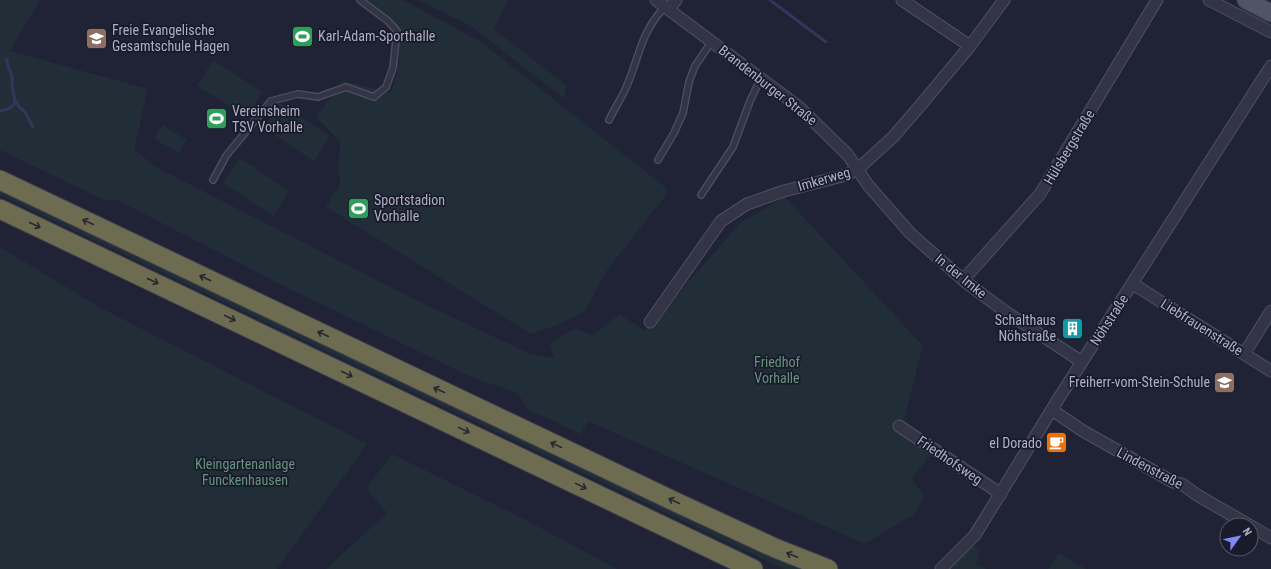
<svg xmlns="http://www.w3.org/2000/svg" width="1271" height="569" font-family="'Roboto Condensed',sans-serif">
  <rect width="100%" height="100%" fill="#202236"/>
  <path fill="#222e37" d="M0 0H40L10 51 148 89 134 149 154 166 420 302 531 354 555 358 550 343 575 328 592 336 619 314 645 331 742 221 785 197 923 346 904 420 937 447 911 479 925 496 913 515 865 544 588 421 581 434 527 409 518 393 469 376 282 285 115 199 106 201 0 150Z
    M366 0H403L481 42 665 187 667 194 607 270 585 311 559 324 531 334 326 207 340 184 338 166 341 142 316 117 343 81 391 93 398 69 401 32 377 8Z
    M418 0H508L494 29 566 85 564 99 471 26Z
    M213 60 262 92 247 117 197 86Z
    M280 103 330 136 314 161 264 128Z
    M162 125 187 140 179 153 154 139Z
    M240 158 289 191 273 216 223 183Z
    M0 191 715 532 800 569H784L39 214 0 195Z
    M0 247 103 309 367 444 277 569H0Z
    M392 454 522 518 617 569H326L387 513 366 488Z
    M973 546 980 550 976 565 987 569H949Z
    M1059 553 1086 569H1048Z"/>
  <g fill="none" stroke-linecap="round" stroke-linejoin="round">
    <path stroke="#32365b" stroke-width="3" d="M770 0 826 42
      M16 101 19 107 25 112 33 127
      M0 111C22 107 13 100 12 83 12 81 13 79 12 77 11 70 6 67 7 59"/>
    <defs>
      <path id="lane" d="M609 120C614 110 620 100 625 90 639 60 639 36 662 10L668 9
        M658 160 674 133 683 113 689 82 695 66 712 41
        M213 180 226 156 271 101 298 94 318 97 346 87 374 97 386 87 393 68 397 31 388 21 360 0
        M701 195 733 147 750 101 761 78"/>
      <path id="street" d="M656 0 799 107 848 155 868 185 910 233 963 280 1003 310 1082 362
        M902 0 970 46
        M1209 0 1271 32
        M669 9 676 0
        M963 280 1040 194 1157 0
        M1133 284 1271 371
        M650 322 721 221 747 204 784 191 846 175 858 169 893 137 919 107 970 46 1004 0
        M1244 354 1271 311
        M1052 410 1083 431 1173 482 1182 484 1197 495 1249 525
        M899 426 1001 494
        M1251 526 1271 538
        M941 569 975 535 1057 401 1271 66"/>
      <path id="primary" d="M1246 0 1271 13"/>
      <path id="highway" d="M0 180 682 505 775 548 828 569
        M0 209 753 569"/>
    </defs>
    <use href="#lane" stroke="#4e4f62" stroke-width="8"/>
    <use href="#street" stroke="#4e4f62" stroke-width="13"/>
    <use href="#primary" stroke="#3d3e50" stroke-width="19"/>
    <use href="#highway" stroke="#3b3c4e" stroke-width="21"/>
    <use href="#lane" stroke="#333547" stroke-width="5.5"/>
    <use href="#street" stroke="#333547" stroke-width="11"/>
    <use href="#primary" stroke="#515367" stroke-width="17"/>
    <use href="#highway" stroke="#6d6b50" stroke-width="19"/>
  </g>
  <defs><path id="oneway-shaft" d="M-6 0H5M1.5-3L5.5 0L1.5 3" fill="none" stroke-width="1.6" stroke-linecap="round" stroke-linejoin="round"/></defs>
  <g stroke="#262731">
    <use href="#oneway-shaft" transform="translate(88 222) rotate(-155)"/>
    <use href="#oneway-shaft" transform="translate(35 225) rotate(25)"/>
    <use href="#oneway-shaft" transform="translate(205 278) rotate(-155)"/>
    <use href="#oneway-shaft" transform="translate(153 281) rotate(25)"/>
    <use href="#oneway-shaft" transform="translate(230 318) rotate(26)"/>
    <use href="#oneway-shaft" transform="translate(323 334) rotate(-155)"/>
    <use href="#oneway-shaft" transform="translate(347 374) rotate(26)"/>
    <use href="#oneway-shaft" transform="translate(439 390) rotate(-155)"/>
    <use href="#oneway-shaft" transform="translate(464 430) rotate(26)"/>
    <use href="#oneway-shaft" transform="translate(556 445) rotate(-155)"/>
    <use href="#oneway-shaft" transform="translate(581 486) rotate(26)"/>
    <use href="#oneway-shaft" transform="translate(674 501) rotate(-155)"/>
    <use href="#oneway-shaft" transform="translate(792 555) rotate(-158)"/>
  </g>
  <defs>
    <symbol id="stadium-square" viewBox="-11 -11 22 22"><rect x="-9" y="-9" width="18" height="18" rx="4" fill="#2e9e5b" stroke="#191b2b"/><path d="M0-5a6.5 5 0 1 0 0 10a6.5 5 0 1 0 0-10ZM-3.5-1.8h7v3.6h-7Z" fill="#fff"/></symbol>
    <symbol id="school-square" viewBox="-11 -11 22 22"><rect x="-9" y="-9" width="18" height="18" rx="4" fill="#8d6e63" stroke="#191b2b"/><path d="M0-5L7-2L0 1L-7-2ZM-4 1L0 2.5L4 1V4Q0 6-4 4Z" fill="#fff"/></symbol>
    <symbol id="building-square" viewBox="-11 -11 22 22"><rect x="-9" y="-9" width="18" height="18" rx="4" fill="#0f9aa8" stroke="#191b2b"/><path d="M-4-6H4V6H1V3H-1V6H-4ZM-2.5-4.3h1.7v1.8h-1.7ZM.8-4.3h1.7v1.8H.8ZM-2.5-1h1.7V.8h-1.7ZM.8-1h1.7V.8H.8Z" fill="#fff"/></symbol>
    <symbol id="cafe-square" viewBox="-11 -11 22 22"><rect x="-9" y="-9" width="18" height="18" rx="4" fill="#e8710a" stroke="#191b2b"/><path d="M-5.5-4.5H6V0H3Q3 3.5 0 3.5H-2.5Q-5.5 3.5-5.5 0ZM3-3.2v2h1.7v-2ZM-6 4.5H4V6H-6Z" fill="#fff"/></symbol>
  </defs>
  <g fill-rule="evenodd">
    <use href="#stadium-square" x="290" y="24" width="25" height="25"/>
    <use href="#school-square" x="84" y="26" width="25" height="25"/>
    <use href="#stadium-square" x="204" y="106" width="25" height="25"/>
    <use href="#stadium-square" x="346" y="196" width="25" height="25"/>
    <use href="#building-square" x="1060" y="316" width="25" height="25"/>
    <use href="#school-square" x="1212" y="370" width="25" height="25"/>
    <use href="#cafe-square" x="1044" y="430" width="25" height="25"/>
  </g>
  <g text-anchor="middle" stroke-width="3.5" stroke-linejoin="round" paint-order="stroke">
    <g font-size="14" fill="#adafc4" stroke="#191b2b" text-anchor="start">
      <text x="112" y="35">Freie Evangelische<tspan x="112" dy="16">Gesamtschule Hagen</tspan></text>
      <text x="318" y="41">Karl-Adam-Sporthalle</text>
      <text x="232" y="116">Vereinsheim<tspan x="232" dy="16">TSV Vorhalle</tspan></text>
      <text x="374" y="205">Sportstadion<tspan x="374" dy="16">Vorhalle</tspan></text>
      <text x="1056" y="325" text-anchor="end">Schalthaus<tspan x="1056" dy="16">Nöhstraße</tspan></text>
      <text x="1210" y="387" text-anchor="end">Freiherr-vom-Stein-Schule</text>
      <text x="1042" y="448" text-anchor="end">el Dorado</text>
    </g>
    <g font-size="14" fill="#adafc4" stroke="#191b2b">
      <text transform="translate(768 85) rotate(38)" y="5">Brandenburger Straße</text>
      <text transform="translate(1069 147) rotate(-59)" y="5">Hülsbergstraße</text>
      <text transform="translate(824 179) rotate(-16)" y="5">Imkerweg</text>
      <text transform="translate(961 276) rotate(39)" y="5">In der Imke</text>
      <text transform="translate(1109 320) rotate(-57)" y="5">Nöhstraße</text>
      <text transform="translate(1202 327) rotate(32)" y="5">Liebfrauenstraße</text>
      <text transform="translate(950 460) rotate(34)" y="5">Friedhofsweg</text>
      <text transform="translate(1150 468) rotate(28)" y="5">Lindenstraße</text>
    </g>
    <g font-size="14" fill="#65937e" stroke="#191b2b">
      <text x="777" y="367">Friedhof<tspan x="777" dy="16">Vorhalle</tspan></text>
      <text x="245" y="469">Kleingartenanlage<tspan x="245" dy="16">Funckenhausen</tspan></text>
    </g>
  </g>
  <g transform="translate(1239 537) rotate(57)"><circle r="19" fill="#191b2b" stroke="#545668"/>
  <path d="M0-3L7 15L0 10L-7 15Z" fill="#8088f6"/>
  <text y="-6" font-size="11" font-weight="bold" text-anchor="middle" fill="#adafc4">N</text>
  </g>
</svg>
